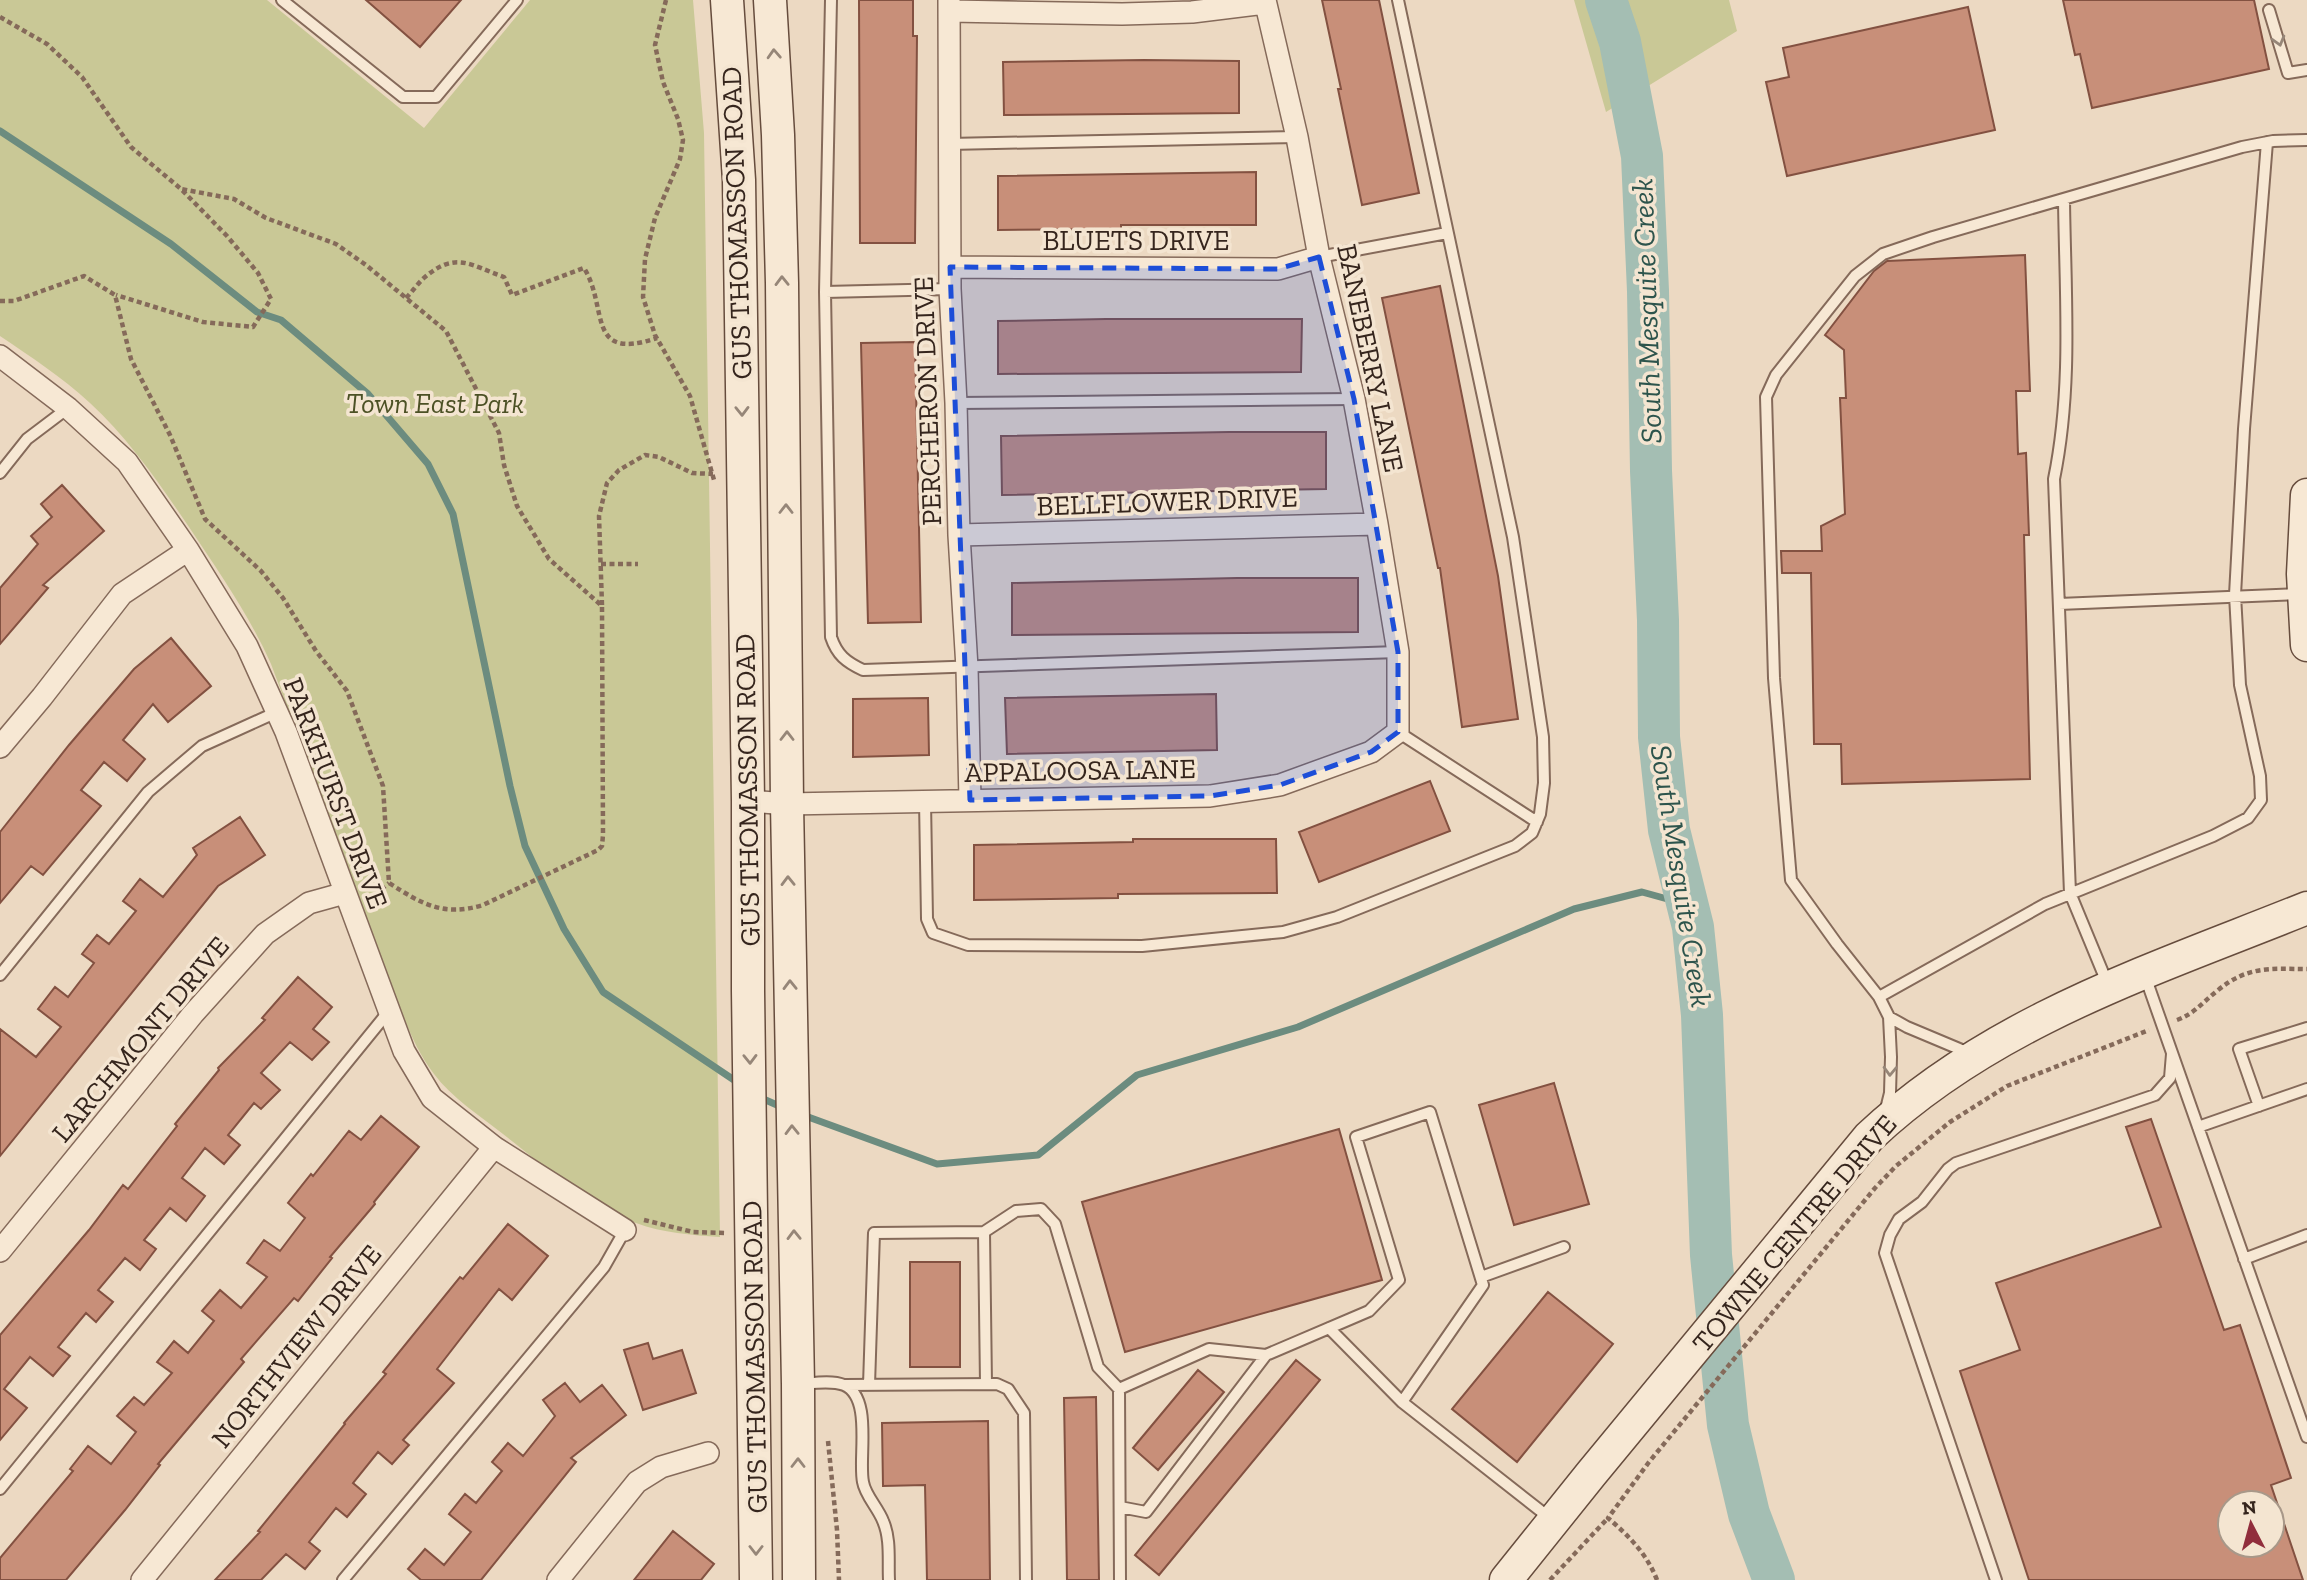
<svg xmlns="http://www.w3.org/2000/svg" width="2307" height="1580" font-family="'Zilla Slab',serif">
  <rect width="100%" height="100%" fill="#ecd9c2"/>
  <path fill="#c9c896" d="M0 0H267L424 128 530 0H693L704 133 720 1237C691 1235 663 1233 636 1223 586 1203 544 1166 503 1134 479 1115 452 1098 434 1074 421 1057 412 1038 404 1018L271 664C249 615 219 572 189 527 159 483 129 439 90 403 62 377 31 357 0 336Z
    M1574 0H1729L1737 31 1606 112Z"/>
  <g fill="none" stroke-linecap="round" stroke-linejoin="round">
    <path stroke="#6c8c7f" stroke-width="7" d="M0 131 171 244 257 312 281 320 368 394 428 464 453 514 510 786 525 846 564 929 603 992 740 1084
      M759 1097 786 1109
      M800 1114 937 1164 1038 1155 1137 1075 1298 1027 1574 909 1642 892 1671 900 1693 927"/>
    <path stroke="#a4beb3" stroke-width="42" d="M1606 0 1620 42 1642 156 1648 291 1651 471 1658 620 1659 737 1669 830 1693 927 1702 1015 1711 1255 1728 1425 1749 1514 1774 1580"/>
  </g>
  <path fill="#c88f79" stroke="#835141" stroke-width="2" fill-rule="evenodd" d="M366 0H461L420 47Z
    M859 0H913V36H917L915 243H860Z
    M1322 0H1379L1419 193 1362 205 1338 89H1341Z
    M2063 0H2254L2269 69 2092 108 2080 54 2075 55Z
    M1968 7 1995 130 1787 176 1766 82 1789 77 1783 48Z
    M1144 60 1239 61V113L1004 115 1003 62Z
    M1256 172V225H1121V229L998 230V176Z
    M2025 255 2030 391H2016L2018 454 2026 453 2029 535H2024L2030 779 1842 784 1841 744H1814L1811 573H1782L1781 551H1822L1821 526 1845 514 1840 398H1846L1844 350 1825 335 1874 271 1887 261Z
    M1440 286 1498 576 1518 719 1462 727 1440 568H1438L1382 298Z
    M1106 319H1302L1301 372 998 374V321Z
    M915 342 921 622 868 623 861 343Z
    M1229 432H1326V489L1002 495 1001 436Z
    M62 485 104 531 43 585 48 588 0 644V588L38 544 31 536 52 517 41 504Z
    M1237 578H1358V632L1012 635V583Z
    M171 638 211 686 168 722 153 704 123 740 145 759 127 781 104 762 81 790 101 806 43 875 31 866 0 903V832L69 745 134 669Z
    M1216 694 1217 750 1007 754 1005 698Z
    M928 698 929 755 853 757V699Z
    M1430 781 1450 831 1319 882 1299 832Z
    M240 817 265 855 218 886 0 1156V1029L36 1057 61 1027 38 1009 55 987 68 997 94 963 82 954 97 935 109 944 136 911 123 901 140 879 163 897 197 855 193 848Z
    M1133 839H1276L1277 893 1118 894V898L974 900V845L1133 842Z
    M298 977 332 1007 313 1029 329 1042 312 1060 290 1042 261 1073 280 1090 261 1109 254 1103 228 1135 240 1145 224 1164 205 1148 182 1178 205 1196 186 1221 170 1208 144 1240 156 1249 140 1270 125 1258 98 1290 113 1302 96 1322 86 1313 58 1347 70 1356 53 1376 30 1357 4 1389 27 1408 0 1440V1335L89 1230 123 1185 128 1189 177 1126 175 1124 219 1070 218 1068 265 1020 262 1018Z
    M1554 1083 1589 1204 1514 1225 1479 1105Z
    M381 1116 419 1147 374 1202 375 1204 330 1257 332 1258 298 1301 294 1298 241 1359 244 1362 158 1464 160 1465 125 1510 66 1580H0V1558L73 1471 70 1469 88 1446 111 1464 136 1432 117 1416 134 1397 144 1405 172 1373 157 1362 174 1341 188 1353 214 1321 202 1311 220 1290 241 1308 267 1277 247 1263 264 1240 280 1251 305 1218 288 1203 311 1174 313 1176 349 1131 361 1140Z
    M2151 1119 2224 1330 2240 1325 2291 1478 2271 1485 2303 1580H2029L1960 1371 2020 1350 1996 1283 2161 1227 2126 1127ZM2230 1503H2272V1545H2230Z
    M1339 1129 1382 1280 1125 1352 1082 1202Z
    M508 1224 548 1256 512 1300 499 1289 437 1369 454 1383 403 1440 409 1445 392 1464 378 1452 353 1483 366 1494 347 1517 336 1508 309 1542 320 1551 305 1569 286 1554 261 1580H215L260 1532 258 1531 345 1424 344 1423 386 1374 383 1372 460 1277 463 1279Z
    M910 1262H960V1367H910Z
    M1548 1292 1613 1344 1517 1462 1452 1409Z
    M648 1343 653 1359 682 1350 696 1393 643 1410 624 1350Z
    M1296 1360 1320 1380 1159 1575 1135 1555Z
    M1198 1370 1224 1392 1158 1470 1133 1448Z
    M565 1383 580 1402 602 1385 626 1415 571 1458 576 1462 481 1580H421L408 1569 425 1549 444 1565 471 1532 449 1514 465 1494 476 1503 502 1471 492 1462 508 1443 523 1456 555 1416 543 1400Z
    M1096 1397 1099 1580H1067L1064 1398Z
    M988 1421 990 1580H927L925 1485 883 1486 882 1423Z
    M673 1531 714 1564 701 1580H634Z"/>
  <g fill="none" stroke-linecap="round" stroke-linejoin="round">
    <defs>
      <path id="lane" d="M282 0 403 97H436L517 0
        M831 0 825 292 831 637C837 655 846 662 863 670L1398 652
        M2269 10 2288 73 2307 70
        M949 144 1297 137
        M2064 199C2065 292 2073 386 2054 479L2070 893 2108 985
        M1319 257 1447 233
        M825 292 950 289
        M956 403 1354 399
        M0 473 27 439 68 408
        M2059 604 2301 594
        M1398 732 1537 822
        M925 801 927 919 933 933 968 945 1142 946 1283 932 1337 917 1515 846 1532 833 1540 814 1544 783 1543 737 1513 537 1398 0
        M0 975 148 792 202 746 277 712
        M2145 976 2307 1437
        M1879 997 2045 904 2213 836 2248 818 2261 800 2260 776 2240 685 2235 595 2244 429 2267 142
        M1889 1017 1907 1027 1969 1053
        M2259 1106 2239 1049 2307 1028
        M1885 1113 1890 1093 1891 1057 1889 1017 1879 997 1837 944 1791 880 1774 678 1766 397 1776 375 1855 276 1883 254 1933 237 2242 147 2273 141 2307 140
        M2198 1127 2307 1089
        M984 1232 1016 1211 1041 1209 1055 1224 1098 1367 1119 1389 1120 1580
        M2244 1259 2307 1235
        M1481 1277 1564 1247
        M801 1384C814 1383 832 1380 844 1385 873 1397 858 1458 863 1482 865 1495 878 1508 883 1521 891 1539 888 1561 889 1580
        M845 1385 997 1384 1008 1389 1024 1413 1026 1580
        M869 1385 874 1233 984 1232 986 1384
        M1119 1389 1209 1349 1266 1355
        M1402 1402 1551 1519
        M0 1489 389 1011
        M1120 1507 1146 1512 1266 1355 1369 1311 1399 1280 1356 1137 1430 1112 1483 1285 1402 1402 1329 1328
        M343 1580 604 1267 625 1230
        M1996 1580 1885 1253 1890 1235 1899 1219 1922 1202 1948 1169 1956 1163 2155 1095 2170 1078 2172 1054"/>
      <path id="street" d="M949 0 950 289 956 403 959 535 967 668 970 800
        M950 11 1122 14 1192 12 1265 3
        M950 267 1278 269 1319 257
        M0 356 68 408 127 462 188 550 247 646 286 732 404 1051 432 1098 494 1147 625 1230
        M959 535 1377 524
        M0 747 42 697 122 594 188 550
        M748 801 787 804 1210 796 1280 785 1371 752 1398 732V652L1377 524 1354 399 1319 257 1297 137 1265 0
        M0 1251 193 1014 265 934 309 903 345 893
        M142 1580 494 1147
        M558 1580 637 1482 661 1467 708 1453"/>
      <path id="secondary" d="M727 0 739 180 748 801V991L756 1580
        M770 0 778 135 782 283 787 804 798 1384 799 1580
        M2307 495 2303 574 2307 645
        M1506 1580 1591 1474 1869 1137C1992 1021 2153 970 2307 908"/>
    </defs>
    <use href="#lane" stroke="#856a5a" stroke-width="14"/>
    <use href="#street" stroke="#856a5a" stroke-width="24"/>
    <use href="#secondary" stroke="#664c3d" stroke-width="35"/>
    <path stroke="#856a5a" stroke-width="4.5" stroke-dasharray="5 3.5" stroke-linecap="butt" d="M666 0 655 45 663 82 678 119 683 140 680 159 655 218 645 259 643 297 655 335 690 396 714 480
      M0 17 47 44 82 77 131 147 181 189 227 236 258 273 271 299 253 327 203 322 116 295
      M406 298C413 291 418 283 425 277 456 251 470 265 504 277L512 295 584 268C609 308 585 362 657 338
      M0 301H14L84 276 115 295 131 359 170 435 205 519 261 571 283 598 316 651 347 691 383 786 389 883C422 904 443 917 483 905L598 850 602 846 603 835 602 606 549 559 517 506 504 465 499 433 446 331 366 265 336 244 266 218 234 199 181 189
      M601 564H638
      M602 605 599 516 607 483 619 470 645 455 659 457 692 473 713 474
      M368 900 389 883
      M2177 1020C2194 1014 2203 1002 2217 991 2248 965 2271 969 2307 969
      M644 1220 693 1232 725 1233
      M828 1441 837 1530 839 1580
      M1550 1580 1608 1518
      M1657 1580C1647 1554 1629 1536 1608 1518L1649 1462 1875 1188 1896 1166 1950 1122 2007 1086 2149 1030"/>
    <use href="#lane" stroke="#f7e8d4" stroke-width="10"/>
    <use href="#street" stroke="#f7e8d4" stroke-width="21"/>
    <use href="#secondary" stroke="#f7e8d4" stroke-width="32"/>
  </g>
  <defs><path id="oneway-chevron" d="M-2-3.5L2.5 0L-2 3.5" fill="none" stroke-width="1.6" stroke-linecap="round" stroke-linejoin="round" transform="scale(1.75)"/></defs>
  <g stroke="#968678">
    <use href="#oneway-chevron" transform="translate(2279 41) rotate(74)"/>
    <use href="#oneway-chevron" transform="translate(774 54) rotate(-93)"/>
    <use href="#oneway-chevron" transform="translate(782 281) rotate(-91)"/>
    <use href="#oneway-chevron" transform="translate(742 411) rotate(89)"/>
    <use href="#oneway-chevron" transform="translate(786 509) rotate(-90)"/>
    <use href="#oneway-chevron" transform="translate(787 736) rotate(-90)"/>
    <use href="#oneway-chevron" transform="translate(788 881) rotate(-91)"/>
    <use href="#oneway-chevron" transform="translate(790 985) rotate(-91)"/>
    <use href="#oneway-chevron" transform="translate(750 1059) rotate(89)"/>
    <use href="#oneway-chevron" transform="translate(1890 1071) rotate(92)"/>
    <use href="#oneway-chevron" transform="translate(792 1130) rotate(-91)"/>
    <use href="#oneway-chevron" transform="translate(794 1235) rotate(-91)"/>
    <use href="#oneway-chevron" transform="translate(798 1463) rotate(-90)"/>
    <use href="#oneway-chevron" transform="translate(756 1550) rotate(90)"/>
  </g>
  <path fill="#1d4ed8" fill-opacity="0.2" stroke="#1d4ed8" stroke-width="5" stroke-dasharray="14 9" stroke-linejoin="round" d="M1319 257 1354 399 1398 652V732L1371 752 1280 785 1210 796 970 800 950 267 1278 269Z"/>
  <g text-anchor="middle" stroke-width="7" stroke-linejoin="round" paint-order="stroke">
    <g font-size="28" fill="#35251d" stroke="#f4e5d1">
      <text transform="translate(736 223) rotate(-92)" y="10">GUS THOMASSON ROAD</text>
      <text x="1136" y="250">BLUETS DRIVE</text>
      <text transform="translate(1371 358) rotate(78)" y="10">BANEBERRY LANE</text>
      <text transform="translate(927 401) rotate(-92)" y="10">PERCHERON DRIVE</text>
      <text transform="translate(1167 501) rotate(-2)" y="10">BELLFLOWER DRIVE</text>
      <text transform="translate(1080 770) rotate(-1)" y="10">APPALOOSA LANE</text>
      <text transform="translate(747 790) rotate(-91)" y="10">GUS THOMASSON ROAD</text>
      <text transform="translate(336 793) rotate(69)" y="10">PARKHURST DRIVE</text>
      <text transform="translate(140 1039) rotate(-50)" y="10">LARCHMONT DRIVE</text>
      <text transform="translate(1794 1233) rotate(-50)" y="10">TOWNE CENTRE DRIVE</text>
      <text transform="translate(296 1346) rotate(-51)" y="10">NORTHVIEW DRIVE</text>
      <text transform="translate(754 1357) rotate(-91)" y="10">GUS THOMASSON ROAD</text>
    </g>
    <g font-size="28" font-style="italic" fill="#4c5125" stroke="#f4e5d1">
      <text x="435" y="413">Town East Park</text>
    </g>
    <g font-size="30" font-style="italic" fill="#2d544c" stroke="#f4e5d1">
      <text transform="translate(1647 311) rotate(-92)" y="10">South Mesquite Creek</text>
      <text transform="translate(1681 876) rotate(81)" y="10">South Mesquite Creek</text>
    </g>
  </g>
  <g transform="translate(2251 1524) rotate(354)"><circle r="33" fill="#f4e5d1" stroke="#a89889" stroke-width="2"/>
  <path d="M0-5L12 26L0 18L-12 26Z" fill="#912d3c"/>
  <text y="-10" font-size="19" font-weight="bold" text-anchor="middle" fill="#35251d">N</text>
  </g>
</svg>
